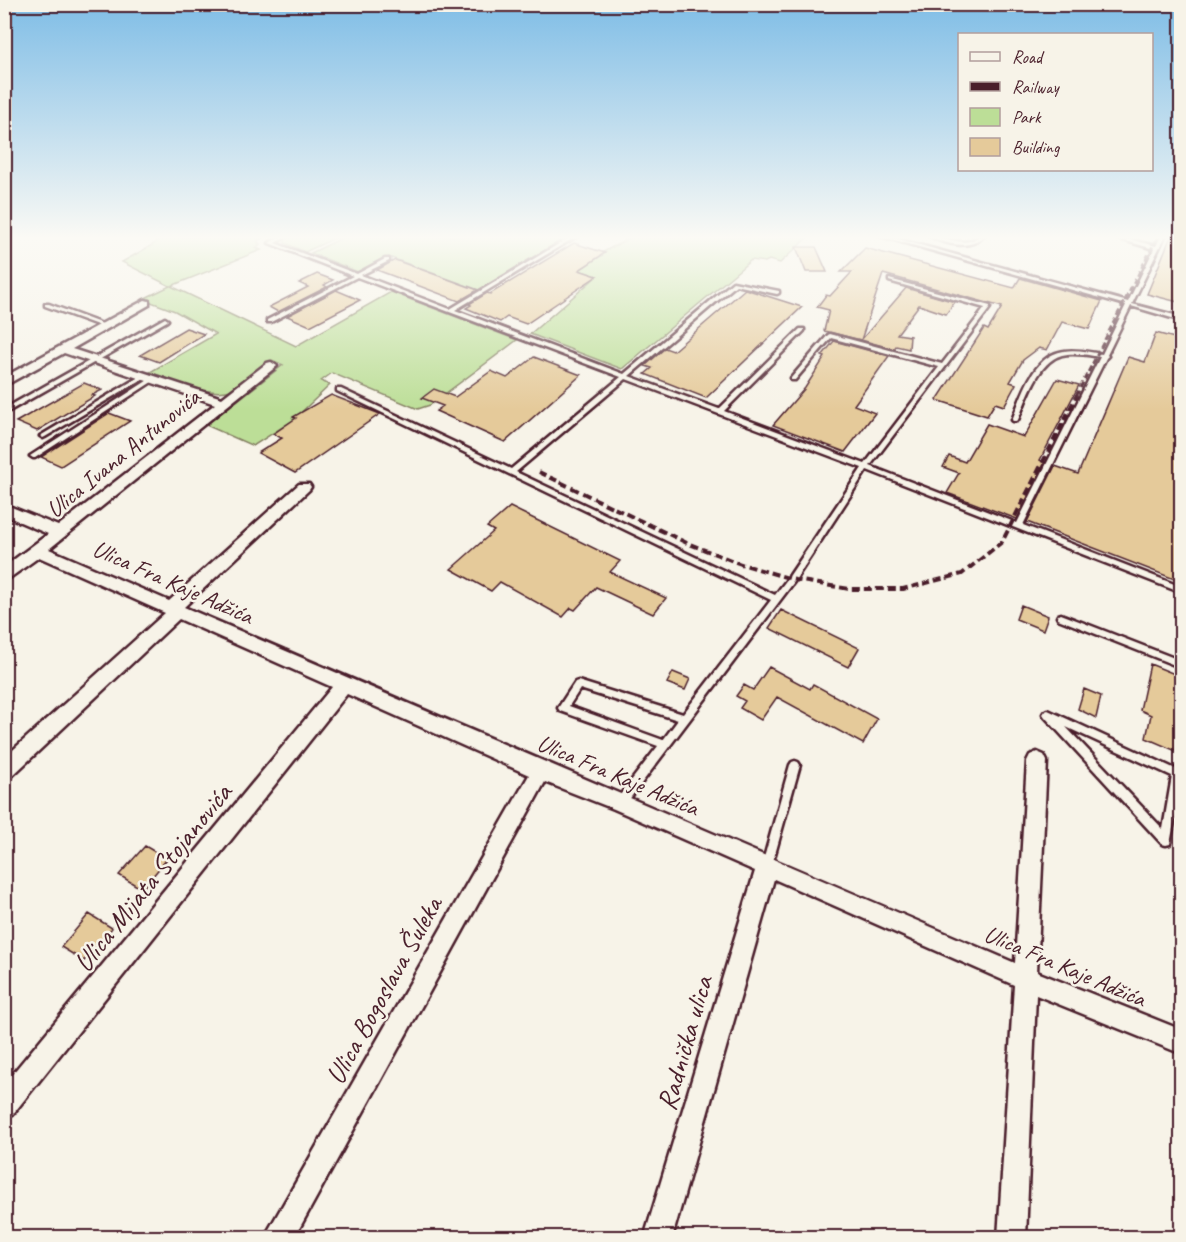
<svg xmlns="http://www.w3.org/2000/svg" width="1186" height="1242" font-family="Caveat,sans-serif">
  <rect width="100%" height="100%" fill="#f7f3e8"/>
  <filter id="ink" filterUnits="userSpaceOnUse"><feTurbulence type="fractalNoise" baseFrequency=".0167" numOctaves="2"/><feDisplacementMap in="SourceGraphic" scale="12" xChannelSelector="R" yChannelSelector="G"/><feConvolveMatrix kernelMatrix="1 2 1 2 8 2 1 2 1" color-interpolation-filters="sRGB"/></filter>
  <g filter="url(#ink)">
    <path fill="#bcde97" stroke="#837e61" stroke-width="1.5" d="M161 236H279H265L257 241 260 244 256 248 261 250 171 286 296 346 391 292 517 340 430 405 418 409 332 373 321 381 330 385 292 421 253 446 206 425 283 365 272 360 231 390C206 397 174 380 150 372L216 334 175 311 143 299 170 286 122 262 154 244Z
      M289 236H339L305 252 285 243V238Z
      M346 236H568L479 290 389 257 358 272 311 253Z
      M633 236H804L808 237 780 263 769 260 765 262 751 260 622 369 530 334 597 276 579 270 605 253 603 252Z"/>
    <path fill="#e5ca9a" stroke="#4a1f2b" stroke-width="1.5" d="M1171 236H1182V303L1147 294Z
      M574 243 605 253 579 270 597 276 526 324 507 317 500 322 466 308 471 305 469 304 487 293 490 294Z
      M796 247H816L827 272H806Z
      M865 248 1014 288 1020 278 1102 301 1089 329 1062 322 1047 350 1039 348 1023 360 1010 382 1016 384 1004 406 995 403 987 416 937 400 984 328 988 330 1002 307 883 274 861 340 824 331 829 310 817 307 826 295 830 296 852 272H841Z
      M395 260 478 290 459 301 377 270Z
      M317 274 333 280 324 285 327 287 278 312 269 307 308 287 299 283Z
      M906 288 955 302 946 314 919 305 897 334 910 336 909 349 896 346 894 349 861 340Z
      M745 289 802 307 706 398 645 374 652 368 645 366 665 348 673 351Z
      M336 290 360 300 310 326 287 316Z
      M186 328 204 334 159 362 140 355Z
      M1156 333 1182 340V582L1027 522 1055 466 1078 474 1128 357 1145 362Z
      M834 341 889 356 854 405 875 413 845 452 773 425 805 388 825 357 822 356Z
      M534 357 581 375 505 442 436 411 443 406 422 398 434 389 455 397 491 371 507 378Z
      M1057 379 1079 385 1040 460 1045 462 1017 519 947 493 959 473 943 467 949 456 965 462 987 424 1024 437Z
      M84 383 102 390 92 395 95 396 37 431 16 422Z
      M331 395 380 414 295 473 258 453 282 438 273 434 296 418 293 417Z
      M109 413 130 421 61 466 41 457Z
      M510 507 620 561 610 572 666 598 653 614 596 587 575 610 571 608 563 617 500 582 491 591 451 569 494 531 487 527Z
      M1021 605 1048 616 1043 630 1016 619Z
      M781 610 859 648 848 667 769 628Z
      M1150 664 1182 677V728L1180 727 1176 751 1146 738 1151 715 1140 710Z
      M769 667 810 689 813 684 877 719 863 744 777 697 761 720 740 708 745 701 736 696 744 685 753 690Z
      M673 672 690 679 685 690 667 683Z
      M1084 689 1101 696 1096 718 1078 709Z
      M145 846 167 859 142 889 119 875Z
      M89 914 112 928 84 961 61 947Z"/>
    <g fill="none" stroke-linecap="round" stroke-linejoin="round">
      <defs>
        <path id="service" d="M281 236H287L275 243 357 274 385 259H389V261L361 275 450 309 572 236H577L455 310 624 374 733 282 779 291V293L777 294 736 285 629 376 719 409 800 329H804V331L724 411 865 464 939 367 831 338 795 380H791V378L828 335 830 334 942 364 985 308 889 281V279L990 306V308L870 466 1017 523 1100 357C1088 355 1074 352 1062 355 1038 361 1027 399 1018 420L1017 421H1013L1012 420C1022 396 1033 355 1064 351 1076 349 1089 352 1102 354L1126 305 880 236H887L1128 302 1154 249 1109 236H1116L1156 246 1161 236H1165L1132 304 1182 317V321L1131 306 1107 355 1108 356 1106 358 1023 525 1182 587V593L867 470 794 582 625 805 621 807 617 805 616 802 617 799 658 746 560 711 558 708 560 705 575 682 578 681 683 714 771 600 337 391V389H341L511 469 621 377 357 277 271 322H267V320L353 276 269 243ZM626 379 862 468 788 578 775 595 516 472ZM580 689 678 720 663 740 569 706Z
          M929 236C946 236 964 249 979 236H984C970 251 945 244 929 236Z
          M45 304H49L108 326 103 327 45 306Z
          M165 318 168 320 167 321 4 414V409Z
          M144 374 147 376 146 377 45 437 43 438 40 436Z
          M153 377 156 379 155 380 35 458H33L30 456Z
          M1061 614 1182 661V668L1058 619 1057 617 1058 615Z
          M1048 710 1182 772V780L1170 844 1166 845 1162 844 1045 717 1043 714 1045 711ZM1066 727 1172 776 1163 829Z
          M795 761 798 762 800 765 772 865 771 869 767 870 763 869 762 865 790 765 792 762Z"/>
        <path id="minor" d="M145 300 149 301V305L72 349 222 398 267 363 271 362 277 366 49 549 169 601 299 484H309L311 487 309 490 184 607C461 727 738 843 1015 963L1027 761 1030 755 1037 752 1044 755 1047 761 1037 972 1182 1030V1054L1036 995 1026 1238H998L1014 985 774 879 672 1238H644L755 871 614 809 545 782 294 1238H264L529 775 347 694 13 1114 4 1118V1084L332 687 179 619 11 777 4 780V758L165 613 39 557 4 582V567L48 534 4 515V504L58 526 215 404 64 353 4 386V377Z"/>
      </defs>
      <use href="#service" stroke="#4a1f2b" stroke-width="5"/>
      <use href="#minor" stroke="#4a1f2b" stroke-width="5"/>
      <use href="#service" fill="#f7f3e8" fill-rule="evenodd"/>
      <use href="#minor" fill="#f7f3e8" fill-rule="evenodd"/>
      <path stroke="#4a1f2b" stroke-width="3" stroke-dasharray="6 3" stroke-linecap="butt" d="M1076 396 1158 236"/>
      <path stroke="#4a1f2b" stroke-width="4" stroke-dasharray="8 4" stroke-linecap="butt" d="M539 472 687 543 741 564 795 580 850 589H903L962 574 1002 542 1077 395"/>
    </g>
  </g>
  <linearGradient id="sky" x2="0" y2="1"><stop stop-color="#7fbde6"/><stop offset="0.58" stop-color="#fbfaf5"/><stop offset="1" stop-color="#fbfaf5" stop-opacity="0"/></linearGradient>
  <rect width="1186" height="410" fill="url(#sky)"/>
  <g text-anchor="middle" stroke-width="5" stroke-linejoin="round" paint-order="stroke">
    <g font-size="24" fill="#4a1f2b" stroke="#f7f3e8">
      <text transform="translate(123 453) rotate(-39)" y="8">Ulica Ivana Antunovića</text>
      <text transform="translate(173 582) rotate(24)" y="8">Ulica Fra Kaje Adžića</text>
      <text transform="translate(618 775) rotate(23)" y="8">Ulica Fra Kaje Adžića</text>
      <text transform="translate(1065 966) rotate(23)" y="8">Ulica Fra Kaje Adžića</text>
    </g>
    <g font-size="28" fill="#4a1f2b" stroke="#f7f3e8">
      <text transform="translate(152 877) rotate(-51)" y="10">Ulica Mijata Stojanovića</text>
      <text transform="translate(383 990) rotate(-61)" y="10">Ulica Bogoslava Šuleka</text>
      <text transform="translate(684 1043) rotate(-74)" y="10">Radnička ulica</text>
    </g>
  </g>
  <rect width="1186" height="1242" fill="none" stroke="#f7f3e8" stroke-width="24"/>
  <rect x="12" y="12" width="1162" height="1218" fill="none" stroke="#4a1f2b" stroke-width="2" filter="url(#ink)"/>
  <rect x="958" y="33" width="195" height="138" fill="#f7f3e8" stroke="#b29e9c" stroke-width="1.5"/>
  <rect x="970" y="52" width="30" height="9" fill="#f7f3e8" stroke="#b29e9c" stroke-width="1.5"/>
  <text x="1012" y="63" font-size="18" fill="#4a1f2b">Road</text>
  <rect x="970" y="82" width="30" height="9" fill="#4a1f2b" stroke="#b29e9c" stroke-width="1.5"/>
  <text x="1012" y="93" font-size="18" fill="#4a1f2b">Railway</text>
  <rect x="970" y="108" width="30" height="18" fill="#bcde97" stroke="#b29e9c" stroke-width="1.5"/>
  <text x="1012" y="123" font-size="18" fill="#4a1f2b">Park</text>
  <rect x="970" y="138" width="30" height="18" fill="#e5ca9a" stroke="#b29e9c" stroke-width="1.5"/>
  <text x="1012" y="153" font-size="18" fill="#4a1f2b">Building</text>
</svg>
